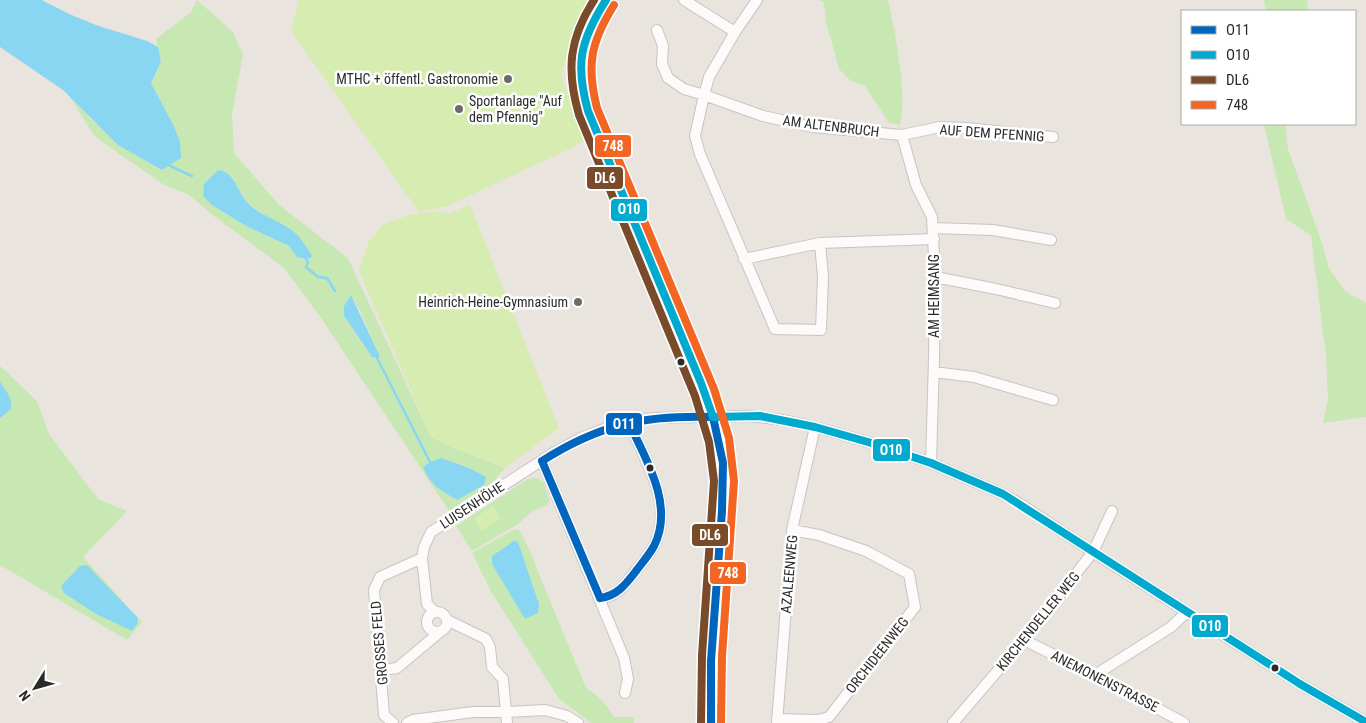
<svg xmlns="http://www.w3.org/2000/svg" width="1366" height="723" font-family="'Roboto Condensed',sans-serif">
  <rect width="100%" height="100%" fill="#eae4de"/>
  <path fill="#c8e8b3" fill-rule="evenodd" d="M197 0 233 32 243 55 232 115 234 153 279 205 348 258 431 437 454 448 505 468 490 485 449 511 321 318 284 268 215 217 189 195 164 185 94 136 69 95 94 122 143 159 162 170 174 126 151 83 161 62 156 39 191 12ZM233 178 239 190 248 203 265 216 305 259 297 257 289 246 246 226 212 205ZM351 295 361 313 379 357 366 349 344 316Z
    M819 0H888C895 31 908 96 900 125L889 123 864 85 851 81 839 69 826 22 824 3Z
    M1264 0H1307L1308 11H1266Z
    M1264 124H1285L1288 149 1321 240 1329 268 1345 291 1366 303V417L1323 423 1328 400 1326 356 1311 235 1286 219Z
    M0 366 37 401 49 434 98 499 127 511 83 557 142 622 127 640 0 565Z
    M538 478 544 483 550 503 530 513 518 524 472 551 456 526 528 479Z
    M515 529 520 531 528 547 586 688C598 695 607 705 614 717H634V723H591L559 699 491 591 472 553Z"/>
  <path fill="#d6ecb0" d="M299 0H595L577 20 561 75 584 142 448 206 419 212 291 31Z
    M470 205 559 428 505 468 454 448 431 437 359 271 368 243 382 225 410 215 436 211 450 214Z
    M493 506 501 518 482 531 474 518Z"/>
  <path fill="#89d6f3" d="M0 0H42L69 14 96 25 147 41 158 47 161 62 151 83 174 126 180 142 181 158 162 170 118 145 63 90 0 47Z
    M218 170C236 173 236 190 248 203 260 216 280 220 294 232 302 239 307 248 313 257L305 259 297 257 289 246 246 226 212 205 203 196 204 184Z
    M351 295 380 357H372L344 316V306Z
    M0 382C6 391 13 398 11 409L0 418Z
    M441 458 469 468 486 477 484 485 457 500C439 489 432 487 423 467L430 462Z
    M514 541 518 542 539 604 538 613 525 619 492 564V556Z
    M87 565 138 618 137 624 132 631 96 614 64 593 61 586 80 566Z"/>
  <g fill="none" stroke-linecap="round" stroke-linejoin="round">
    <path stroke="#89d6f3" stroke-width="2.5" d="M168 165 192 176
      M305 256 308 262 306 267 318 277 327 278 335 291
      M375 354 430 462"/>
    <defs>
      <path id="street" d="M684 0 735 32
        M757 0 735 32 709 77 704 95 763 116 813 127 902 135 940 127 966 128 1053 137
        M657 30 663 46 662 64 668 78 684 89 704 95 695 136 700 154 775 329 821 330 823 277 820 243 744 259
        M902 135 916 185 932 217 935 277 934 359 931 463
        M933 228 993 230 1051 240
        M820 243 934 239
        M935 277 996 289 1055 303
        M934 372 974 377 1053 400
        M542 461 624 658 628 679 625 693
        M600 598C618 597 624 585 635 572 642 563 650 554 655 544 674 503 644 458 628 421
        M435 612 427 604 422 558 424 547 431 532 555 452 583 437 604 429 628 421 654 418 749 416 783 420 815 427 868 442 931 463 1003 494 1022 505 1093 552 1300 684 1366 722
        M427 622a10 10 0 1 1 20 0a10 10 0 1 1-20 0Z
        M447 620 486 639 490 647 492 667 503 679 507 723
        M1024 640 1122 689 1184 723
        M382 670 397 668 440 632
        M1095 675 1171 627 1187 612
        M777 719 818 720 829 717 915 607 909 574 866 551 819 535 792 530
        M393 723 384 715 374 590 380 577 422 558
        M407 723 413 720 473 712H506L545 710 567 716 578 723
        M777 723 792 530 815 427
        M953 723 1024 640 1093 552 1112 511"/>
      <path id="secondary" d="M606 0C579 40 574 65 588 111L701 383C711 408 719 433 722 460 726 487 722 517 720 544 716 603 709 663 711 723"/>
    </defs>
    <use href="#street" stroke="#c6c4c5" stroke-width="12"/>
    <use href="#secondary" stroke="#c6c4c5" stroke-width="16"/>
    <use href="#street" stroke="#fcfbfa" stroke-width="10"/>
    <use href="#secondary" stroke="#fcfbfa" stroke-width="14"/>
    <defs>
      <path id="bus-1" d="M542 461C600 424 645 415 713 417
        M542 461 600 598
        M600 598C617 596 626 584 636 571 642 563 649 555 654 546 675 505 645 458 628 421
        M711 723V661L722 511 723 463 713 417"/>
      <path id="bus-2" d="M606 0C580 41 575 64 588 111L701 383 713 417
        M713 417 760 416 815 427 868 442 931 463 1003 494 1300 684 1366 722"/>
      <path id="bus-3" d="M594 0C569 39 566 70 579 115L695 396 709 442 714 481 702 655 701 723"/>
      <path id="bus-4" d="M614 5C591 42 586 65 597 108L714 389 729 438 734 481 722 656 721 723"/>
    </defs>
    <use href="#bus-1" stroke="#fff" stroke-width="11"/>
    <use href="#bus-2" stroke="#fff" stroke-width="11"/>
    <use href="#bus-3" stroke="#fff" stroke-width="11"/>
    <use href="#bus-4" stroke="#fff" stroke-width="11"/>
    <use href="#bus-1" stroke="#0065bd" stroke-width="8"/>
    <use href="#bus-2" stroke="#00a9ce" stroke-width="8"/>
    <use href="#bus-3" stroke="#7a4b2a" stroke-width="8"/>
    <use href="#bus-4" stroke="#f26522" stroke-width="8"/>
  </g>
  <g fill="#6d6b69" stroke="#fff" stroke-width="2">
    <circle cx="508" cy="79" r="5"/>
    <circle cx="459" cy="109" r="5"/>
    <circle cx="578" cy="302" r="5"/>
  </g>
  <g fill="#2a2a2a" stroke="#fff" stroke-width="2">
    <circle cx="681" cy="362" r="4.5"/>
    <circle cx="650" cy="468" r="4.5"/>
    <circle cx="1275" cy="668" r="4.5"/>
  </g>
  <g text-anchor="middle" stroke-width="5" stroke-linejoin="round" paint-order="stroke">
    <g font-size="14" fill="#2a2a2a" stroke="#fff" text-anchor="end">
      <text x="498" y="84">MTHC + öffentl. Gastronomie</text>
      <text x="469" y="106" text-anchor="start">Sportanlage "Auf<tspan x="469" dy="16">dem Pfennig"</tspan></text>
      <text x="568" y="307">Heinrich-Heine-Gymnasium</text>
    </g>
    <g font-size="14" fill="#2a2a2a" stroke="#fff">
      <text transform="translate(831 126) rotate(7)" y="5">AM ALTENBRUCH</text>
      <text transform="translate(992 133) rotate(4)" y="5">AUF DEM PFENNIG</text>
      <text transform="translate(934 296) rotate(-90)" y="5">AM HEIMSANG</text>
      <text transform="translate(472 505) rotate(-33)" y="5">LUISENHÖHE</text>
      <text transform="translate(789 574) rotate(-85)" y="5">AZALEENWEG</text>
      <text transform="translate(1038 621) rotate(-51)" y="5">KIRCHENDELLER WEG</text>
      <text transform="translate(379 643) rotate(-95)" y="5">GROSSES FELD</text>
      <text transform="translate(877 655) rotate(-52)" y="5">ORCHIDEENWEG</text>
      <text transform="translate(1105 681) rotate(27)" y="5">ANEMONENSTRASSE</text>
    </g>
  </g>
  <g stroke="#fff" stroke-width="2">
    <rect x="594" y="134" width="38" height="24" rx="5" fill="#f26522"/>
    <rect x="586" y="166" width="38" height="24" rx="5" fill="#7a4b2a"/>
    <rect x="610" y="198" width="38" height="24" rx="5" fill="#00a9ce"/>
    <rect x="605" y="412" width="38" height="24" rx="5" fill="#0065bd"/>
    <rect x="872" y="438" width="39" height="24" rx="5" fill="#00a9ce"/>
    <rect x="691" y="523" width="38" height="24" rx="5" fill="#7a4b2a"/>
    <rect x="709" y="561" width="38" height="24" rx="5" fill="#f26522"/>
    <rect x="1191" y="614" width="38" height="24" rx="5" fill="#00a9ce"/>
  </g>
  <g font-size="14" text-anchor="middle" font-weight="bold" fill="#fff">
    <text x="613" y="151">748</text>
    <text x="605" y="183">DL6</text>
    <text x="629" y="214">O10</text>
    <text x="624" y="429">O11</text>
    <text x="891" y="455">O10</text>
    <text x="710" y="540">DL6</text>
    <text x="728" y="578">748</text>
    <text x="1210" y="631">O10</text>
  </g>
  <rect x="1181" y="10" width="175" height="115" fill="#ffffff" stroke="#aaaaaa"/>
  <rect x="1191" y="26" width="25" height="8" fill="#0065bd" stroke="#aaaaaa"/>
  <text x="1226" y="35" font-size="15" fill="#2a2a2a">O11</text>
  <rect x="1191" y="51" width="25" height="8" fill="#00a9ce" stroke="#aaaaaa"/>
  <text x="1226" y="60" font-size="15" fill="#2a2a2a">O10</text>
  <rect x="1191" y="76" width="25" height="8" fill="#7a4b2a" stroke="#aaaaaa"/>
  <text x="1226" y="85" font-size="15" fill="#2a2a2a">DL6</text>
  <rect x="1191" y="101" width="25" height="8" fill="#f26522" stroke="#aaaaaa"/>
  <text x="1226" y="110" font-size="15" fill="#2a2a2a">748</text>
  <g transform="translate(35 688) rotate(233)" stroke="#ffffff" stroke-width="4" paint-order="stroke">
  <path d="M0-4L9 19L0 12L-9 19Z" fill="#2a2a2a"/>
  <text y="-8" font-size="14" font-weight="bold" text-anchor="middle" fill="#2a2a2a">N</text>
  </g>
</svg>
